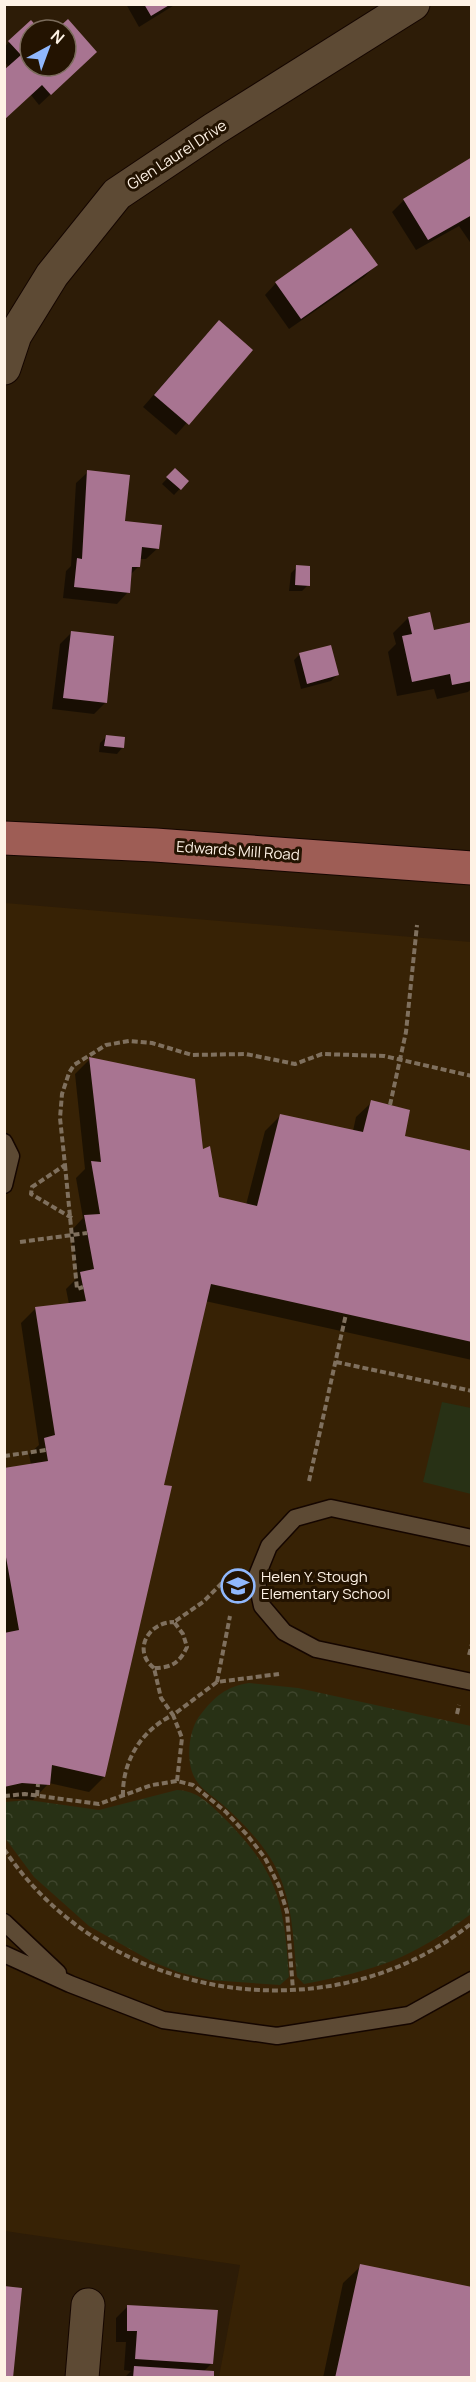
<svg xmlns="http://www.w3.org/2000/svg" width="476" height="2382" font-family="Manrope,sans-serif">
  <defs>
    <pattern id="park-crowns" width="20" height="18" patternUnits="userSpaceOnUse" patternTransform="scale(1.5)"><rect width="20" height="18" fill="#283115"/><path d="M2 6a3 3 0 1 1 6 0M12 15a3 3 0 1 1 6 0" fill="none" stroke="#3e452c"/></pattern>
  </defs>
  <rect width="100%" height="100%" fill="#2d1c07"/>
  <path fill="#372205" d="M5 903 471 942V2377H219L240 2265 5 2231Z"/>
  <path fill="url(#park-crowns)" d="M249 1683 298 1688 471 1726V1914C411 1959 377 1970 304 1984L297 1977C293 1938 293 1901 275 1866 262 1842 242 1822 222 1804 214 1797 204 1791 198 1783 184 1766 188 1729 201 1714 214 1697 227 1686 249 1683Z
    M177 1790C196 1790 210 1804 223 1817 278 1872 284 1901 289 1977L280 1985 209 1980 178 1972 153 1962 89 1926 34 1877 5 1838V1802L28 1800 99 1810Z"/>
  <path fill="#283115" d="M442 1402 471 1408V1494L423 1482Z"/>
  <path fill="#0007" d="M126 4H176L139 27Z
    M67 21 84 63 39 105 4 61V47L31 22 38 30H30V66H66V30H58Z
    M472 158V245L459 226 416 250 392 212 404 200Z
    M376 265 364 277 289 329 265 295 276 283Z
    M207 334 251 350 176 435 143 407Z
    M175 470 187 481 174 495 162 484Z
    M88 472 123 523 158 548 146 559H139L138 567 130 575 128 592 117 604 63 598 66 571 71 566 76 483Z
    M297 567 308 585 302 591H289L291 573Z
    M408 618 433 632 472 624V688L468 692 437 699 434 689 397 696 388 652 396 644 393 633Z
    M71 633 106 702 94 714 52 709 60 644Z
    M300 654 337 675 331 681 301 689 294 660Z
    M106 737 122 748 117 754 99 752 100 743Z
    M90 1059 202 1151 218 1198 246 1205 265 1131 280 1116 353 1131 356 1117 372 1102 403 1137 472 1152V1360L205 1301 162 1486 104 1777 89 1792 49 1783 33 1800 4 1798V1469L31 1465 29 1454 39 1445 21 1323 36 1308 69 1304 66 1289 78 1277 70 1232 83 1218 76 1178 85 1169 75 1074Z
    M361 2266 472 2378H323L343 2283Z
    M128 2306 212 2363 203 2372 213 2378H124L131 2371 124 2370 126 2342H116V2318Z"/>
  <path fill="#a87491" d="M144 4H171L151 16Z
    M68 19 97 52 51 95 42 85 4 120V70L21 55 8 41 31 20 40 30H30V66H66V30H56Z
    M472 157V215L428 240 403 199Z
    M351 228 378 265 301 319 275 282Z
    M219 320 253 350 189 425 154 395Z
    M175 468 189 481 181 490 166 477Z
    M87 470 130 475 125 521 162 525 159 549 142 547 140 567H132L130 593 74 587 77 558 82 559Z
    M296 565 310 566V586L295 585Z
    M430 612 434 630 472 622V681L452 685 450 674 412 682 402 636 412 634 408 617Z
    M71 631 114 636 107 703 63 698Z
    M331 645 339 675 307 684 299 653Z
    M106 735 125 737 124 748 104 746Z
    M89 1057 195 1079 203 1149 210 1146 219 1197 257 1206 280 1114 363 1132 371 1100 410 1110 405 1136 472 1151V1342L211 1284 164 1485 172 1486 105 1777 52 1765 50 1785 22 1783 4 1787V1633L19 1630 4 1546V1468L48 1461 44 1438 55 1435 35 1307 86 1301 80 1272 94 1269 84 1215 100 1214 91 1161 101 1162Z
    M360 2264 472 2287V2378H335Z
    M4 2286 22 2288 13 2378 4 2377Z
    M127 2305 218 2310 213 2364 135 2359 137 2331H127Z
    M134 2366 214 2371V2378H133Z"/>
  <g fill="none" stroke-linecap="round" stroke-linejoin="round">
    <defs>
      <path id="lane" d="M4 1142 11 1156 4 1185
        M472 1538 331 1508 295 1518 269 1546 256 1578 262 1606 284 1632 316 1649 472 1682
        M4 1922 58 1973
        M4 1954 70 1984 163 2020 277 2036 409 2015 472 1980"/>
      <path id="street" d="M4 368 15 335 52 275 117 194 214 129 413 4
        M82 2378 88 2305"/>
      <path id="primary" d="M4 838 155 845 472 868"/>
    </defs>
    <use href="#lane" stroke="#150600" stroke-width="19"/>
    <use href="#street" stroke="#150600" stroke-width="35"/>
    <use href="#primary" stroke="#150600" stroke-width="35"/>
    <path stroke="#7f705e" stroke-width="4" stroke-dasharray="6 3" stroke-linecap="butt" d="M390 1105 406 1032 417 925
      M65 1165 77 1289 83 1287
      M72 1218 31 1194 32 1187 65 1165 60 1118 62 1094 69 1073 74 1065 106 1045 129 1041 152 1043 192 1055 246 1054 295 1064 322 1054 384 1056 472 1076
      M20 1242 87 1233
      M336 1362 472 1391
      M4 1456 46 1450
      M309 1481 346 1314
      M469 1655 472 1644
      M154 1668C132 1651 148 1622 174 1622
      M217 1682 230 1616
      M457 1714 459 1705
      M177 1781 182 1738 173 1715 217 1682 279 1674
      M4 1796 25 1794 99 1804 152 1785 177 1781 193 1785 226 1812 248 1836 265 1858 279 1886 287 1912 293 1990
      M37 1796 38 1784
      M123 1796C122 1762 141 1730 173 1715L161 1698 154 1668C172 1668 180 1662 187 1647L183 1634 174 1622 203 1602 223 1582
      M4 1849C105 2001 329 2038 472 1923"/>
    <use href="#lane" stroke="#5d4a34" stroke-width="16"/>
    <use href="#street" stroke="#5d4a34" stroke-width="33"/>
    <use href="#primary" stroke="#9e5d55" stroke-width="33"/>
  </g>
  <defs>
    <symbol id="school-ring" viewBox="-11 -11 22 22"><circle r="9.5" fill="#231301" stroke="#90b8fd" stroke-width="1.5"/><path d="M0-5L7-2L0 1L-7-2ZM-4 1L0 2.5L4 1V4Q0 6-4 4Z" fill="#90b8fd"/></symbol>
  </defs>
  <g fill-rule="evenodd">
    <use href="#school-ring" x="219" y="1567" width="38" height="38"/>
  </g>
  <g text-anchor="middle" stroke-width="6" stroke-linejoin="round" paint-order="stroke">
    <g font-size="15" fill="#fef2e5" stroke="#231301">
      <text transform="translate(177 155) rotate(-33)" y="5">Glen Laurel Drive</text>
      <text transform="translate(238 851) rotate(4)" y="5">Edwards Mill Road</text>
    </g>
    <g font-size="15" fill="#fef2e5" stroke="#231301" text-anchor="start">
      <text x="261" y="1582">Helen Y. Stough<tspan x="261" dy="17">Elementary School</tspan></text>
    </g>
  </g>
  <rect width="476" height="2382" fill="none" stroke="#fef2e5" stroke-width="12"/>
  <g transform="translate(48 48) rotate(41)"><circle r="28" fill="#231301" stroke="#7b6c5c" stroke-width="1.5"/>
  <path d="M0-4.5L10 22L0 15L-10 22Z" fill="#90b8fd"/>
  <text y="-9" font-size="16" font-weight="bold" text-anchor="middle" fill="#fef2e5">N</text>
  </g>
</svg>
